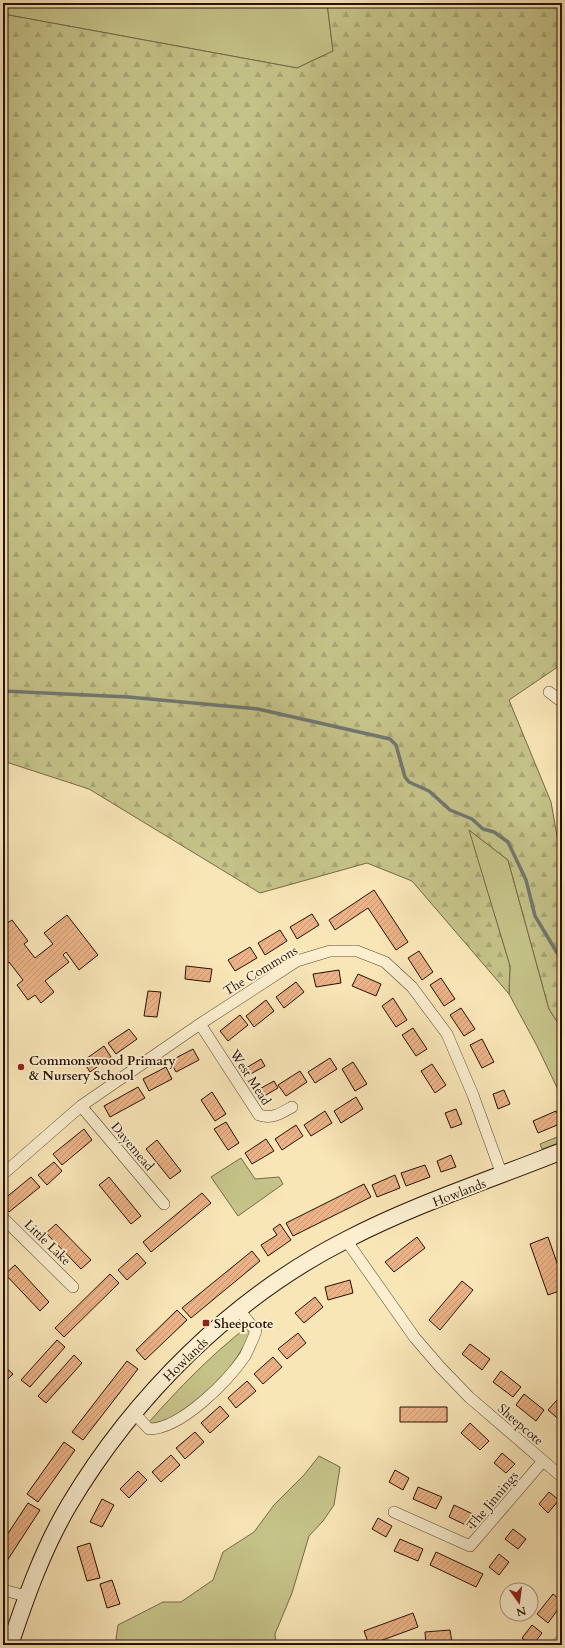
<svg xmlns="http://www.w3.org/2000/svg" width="565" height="1648" font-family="Cardo,serif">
  <defs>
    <pattern id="forest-firs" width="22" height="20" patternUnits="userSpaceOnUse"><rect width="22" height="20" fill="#c5c389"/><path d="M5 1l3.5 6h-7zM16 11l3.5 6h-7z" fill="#a9a675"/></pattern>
    <pattern id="building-hatch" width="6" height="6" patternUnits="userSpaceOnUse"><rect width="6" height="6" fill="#ebb387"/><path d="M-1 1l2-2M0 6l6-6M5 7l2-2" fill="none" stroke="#ca9973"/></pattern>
  </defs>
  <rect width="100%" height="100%" fill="#f9e6b7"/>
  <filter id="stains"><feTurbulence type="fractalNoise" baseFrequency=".005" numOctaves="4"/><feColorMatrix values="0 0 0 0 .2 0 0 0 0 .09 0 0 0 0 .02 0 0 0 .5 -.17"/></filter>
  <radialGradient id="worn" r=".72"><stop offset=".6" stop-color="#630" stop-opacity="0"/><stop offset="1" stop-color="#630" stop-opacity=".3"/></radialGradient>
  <path fill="#c5c389" stroke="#766946" d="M3 3H327L333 51 297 68 3 14Z
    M468 829 508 860 549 1009 562 1029V1098L537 1046 509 994 510 966Z
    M562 1135V1142L542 1149 540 1144Z
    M241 1158 255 1179 279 1177 283 1184 238 1216 211 1177Z
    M247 1327 251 1333C235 1365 207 1400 174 1417 168 1420 160 1422 153 1424L149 1422C179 1388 211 1355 247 1327Z
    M319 1456 340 1467 334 1505 323 1521 309 1536 292 1593 275 1634 276 1645H124L116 1639 118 1625 163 1602H181L213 1580 223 1552 254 1532 274 1505 304 1475Z"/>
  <path fill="url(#forest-firs)" stroke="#766946" d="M327 3H562V664L509 700 551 802 562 864V1029L549 1009 508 860 469 830 510 966 509 994 412 881 367 863 260 893 89 789 3 761V14L297 68 333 51Z"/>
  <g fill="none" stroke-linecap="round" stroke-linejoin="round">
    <path stroke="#717770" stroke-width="3.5" d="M3 691 128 697 258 709 390 739 396 745 405 777 409 782 429 791 450 810 472 819 483 829 494 832 508 842 526 880 535 916 562 961"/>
  </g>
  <path fill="url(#building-hatch)" stroke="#280f04" d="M374 890 408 942 396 950 368 908 335 930 329 920Z
    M312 914 319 925 297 939 290 927Z
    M67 915 98 955 79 970 66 952 63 955 69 962 45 981 54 992 41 1003 35 995 28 1000 17 985 23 980 9 962 3 967V926L12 920 28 941 24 944 35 958 53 944 44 933Z
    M280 930 287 941 265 955 258 943Z
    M250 947 257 958 235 971 228 960Z
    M419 951 433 972 422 980 408 958Z
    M186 966 212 969 210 982 185 979Z
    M339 970 341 983 316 987 313 974Z
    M358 974 381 984 376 996 352 986Z
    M441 978 455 999 444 1006 430 985Z
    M296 982 304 992 284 1008 276 997Z
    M148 991 161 992 157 1017 144 1016Z
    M393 998 407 1020 396 1027 382 1006Z
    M266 1000 274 1011 254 1027 246 1016Z
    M461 1008 475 1029 464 1036 450 1015Z
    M240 1015 248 1025 228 1041 220 1031Z
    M413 1028 427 1049 416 1056 402 1035Z
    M129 1029 137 1039 116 1054 108 1043Z
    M482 1039 494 1062 482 1068 470 1045Z
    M104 1046 111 1057 90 1072 83 1061Z
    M193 1049 199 1060 176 1072 170 1061Z
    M330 1058 337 1069 315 1083 308 1072Z
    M261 1059 265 1066 245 1077 241 1071Z
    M353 1062 367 1084 355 1091 342 1069Z
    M432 1064 446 1085 435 1093 421 1071Z
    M166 1067 172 1079 149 1091 143 1079Z
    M300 1071 307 1082 286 1096 278 1085Z
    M274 1081 278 1088 259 1099 254 1092Z
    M138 1087 145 1098 110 1117 104 1106Z
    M504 1090 510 1104 498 1109 493 1094Z
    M212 1092 226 1114 215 1121 201 1100Z
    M356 1097 363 1109 341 1123 334 1111Z
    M456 1109 462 1124 451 1128 445 1113Z
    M325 1111 332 1123 311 1136 304 1125Z
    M556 1111 562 1123 538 1133 533 1121Z
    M226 1122 239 1143 228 1150 214 1129Z
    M296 1125 303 1136 282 1150 275 1139Z
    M84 1129 92 1140 62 1165 53 1154Z
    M266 1139 274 1151 252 1164 245 1153Z
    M157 1140 181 1171 170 1179 146 1149Z
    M451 1155 456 1167 441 1172 437 1161Z
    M54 1162 62 1171 47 1185 38 1175Z
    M425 1165 430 1177 406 1186 401 1173Z
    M395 1175 400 1188 377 1197 372 1185Z
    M31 1177 40 1187 9 1212 3 1205V1200Z
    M109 1177 141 1216 131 1224 99 1185Z
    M364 1184 371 1197 293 1236 286 1223Z
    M202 1193 211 1203 151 1252 143 1242Z
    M56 1224 91 1260 81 1269 46 1233Z
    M280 1224 291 1240 268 1256 261 1245 277 1235 273 1229Z
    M417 1237 425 1248 394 1272 385 1262Z
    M548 1237 562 1277V1290L548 1295 530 1244Z
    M252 1251 260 1261 191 1318 182 1308Z
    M137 1253 146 1263 127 1280 118 1270Z
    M15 1265 49 1302 40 1311 5 1274Z
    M110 1274 119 1283 64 1337 55 1328Z
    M350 1280 353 1293 328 1300 325 1287Z
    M462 1281 473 1290 440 1330 429 1320Z
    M315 1297 323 1307 304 1323 295 1313Z
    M177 1310 187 1320 145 1360 136 1350Z
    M298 1333 306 1343 287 1359 278 1349Z
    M57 1340 65 1347 30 1387 21 1380Z
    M470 1344 490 1359 482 1370 462 1354Z
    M74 1355 82 1363 46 1403 38 1396Z
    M273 1357 282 1367 263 1384 254 1374Z
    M127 1361 138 1369 83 1440 72 1432Z
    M3 1365 13 1374 3 1384Z
    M501 1371 521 1387 513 1397 493 1382Z
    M247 1381 256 1391 236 1408 228 1398Z
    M524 1394 544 1410 536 1421 516 1405Z
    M557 1400 562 1405V1422L548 1410Z
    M220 1406 229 1416 210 1433 201 1423Z
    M400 1407H447V1422H400Z
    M470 1423 489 1441 480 1450 461 1433Z
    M195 1432 204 1442 185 1459 176 1448Z
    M3 1436 5 1462H3Z
    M64 1442 75 1450 38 1502 27 1494Z
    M502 1453 515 1464 506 1473 494 1463Z
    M171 1455 180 1465 161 1482 152 1472Z
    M395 1470 409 1478 403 1490 389 1482Z
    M138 1471 147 1480 129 1498 120 1489Z
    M418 1487 442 1497 436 1509 413 1499Z
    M549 1492 559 1500 548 1513 539 1504Z
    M102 1499 114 1505 102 1527 90 1522Z
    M28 1503 40 1510 5 1564 3 1563V1541Z
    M454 1505 477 1516 472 1528 449 1517Z
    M562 1509V1520L557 1516Z
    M378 1518 392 1526 386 1537 372 1529Z
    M513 1529 526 1539 518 1549 505 1539Z
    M400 1539 423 1549 418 1561 394 1551Z
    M90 1543 100 1578 87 1581 77 1547Z
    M436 1552 483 1574 476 1587 430 1565Z
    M499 1554 509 1562 499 1575 489 1567Z
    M112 1580 120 1604 107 1608 100 1584Z
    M553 1594 562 1601V1604L548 1623 537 1614Z
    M413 1613 418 1627 369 1645 364 1631Z
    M532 1625 542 1633 533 1645H531L522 1638Z
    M450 1630 452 1643 426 1645 425 1632Z
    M94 1641 97 1645H87Z"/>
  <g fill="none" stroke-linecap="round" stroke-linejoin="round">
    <defs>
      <path id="street" d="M549 692 562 702
        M200 1024 259 1115C272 1119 280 1114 292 1107
        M81 1106 164 1204
        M3 1174 81 1106 200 1024 297 961 330 951H357L385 962 412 987 447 1034 473 1095 502 1175
        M3 1218 73 1287
        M346 1240 415 1338 441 1368 469 1397 562 1477
        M134 1413 149 1429C181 1429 228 1381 245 1356 249 1348 253 1339 256 1331L239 1310
        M394 1512 470 1546 543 1461
        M3 1590 26 1596
        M557 1645 562 1639"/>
      <path id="secondary" d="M10 1645C26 1597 43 1549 69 1505 134 1396 232 1298 346 1240 415 1204 490 1180 562 1151"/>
    </defs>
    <use href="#street" stroke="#5c4531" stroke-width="12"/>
    <use href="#secondary" stroke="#280f04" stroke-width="18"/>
    <use href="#street" stroke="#fbefd0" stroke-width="11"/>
    <use href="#secondary" stroke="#fbefd0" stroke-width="16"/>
  </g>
  <g fill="#8f2418" stroke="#fbefd0" stroke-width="1.5">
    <circle cx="21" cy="1067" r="4"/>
    <rect x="202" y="1319" width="8" height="8" rx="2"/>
  </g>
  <g text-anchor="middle" stroke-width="4" stroke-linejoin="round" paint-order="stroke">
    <g font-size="13" fill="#280f04" stroke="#fbefd0">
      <text transform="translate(260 970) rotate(-31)" y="5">The Commons</text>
      <text transform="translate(251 1077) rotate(57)" y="5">West Mead</text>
      <text transform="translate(133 1146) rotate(50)" y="5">Dayemead</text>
      <text transform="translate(459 1192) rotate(-21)" y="5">Howlands</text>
      <text transform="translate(48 1242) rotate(44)" y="5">Little Lake</text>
      <text transform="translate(185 1359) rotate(-44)" y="5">Howlands</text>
      <text transform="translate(521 1424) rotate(41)" y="5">Sheepcote</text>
      <text transform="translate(492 1500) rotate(-50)" y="5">The Jinnings</text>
    </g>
    <g font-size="13" font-weight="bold" fill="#280f04" stroke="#fbefd0" text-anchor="start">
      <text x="29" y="1065">Commonswood Primary<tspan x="29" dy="15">&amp; Nursery School</tspan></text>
      <text x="214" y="1328">Sheepcote</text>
    </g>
  </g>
  <rect width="565" height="1648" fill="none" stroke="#f9e6b7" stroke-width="16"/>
  <rect x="4" y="4" width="557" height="1640" fill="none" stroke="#280f04" stroke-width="2"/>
  <rect x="8" y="8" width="549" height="1632" fill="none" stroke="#280f04"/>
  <g transform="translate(519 1602) rotate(166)"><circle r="19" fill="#fbefd0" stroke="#a7957e"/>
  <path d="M0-3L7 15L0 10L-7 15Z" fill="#8f2418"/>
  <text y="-6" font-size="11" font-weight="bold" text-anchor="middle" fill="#280f04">N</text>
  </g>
  <rect width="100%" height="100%" filter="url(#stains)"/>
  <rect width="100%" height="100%" fill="url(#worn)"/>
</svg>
